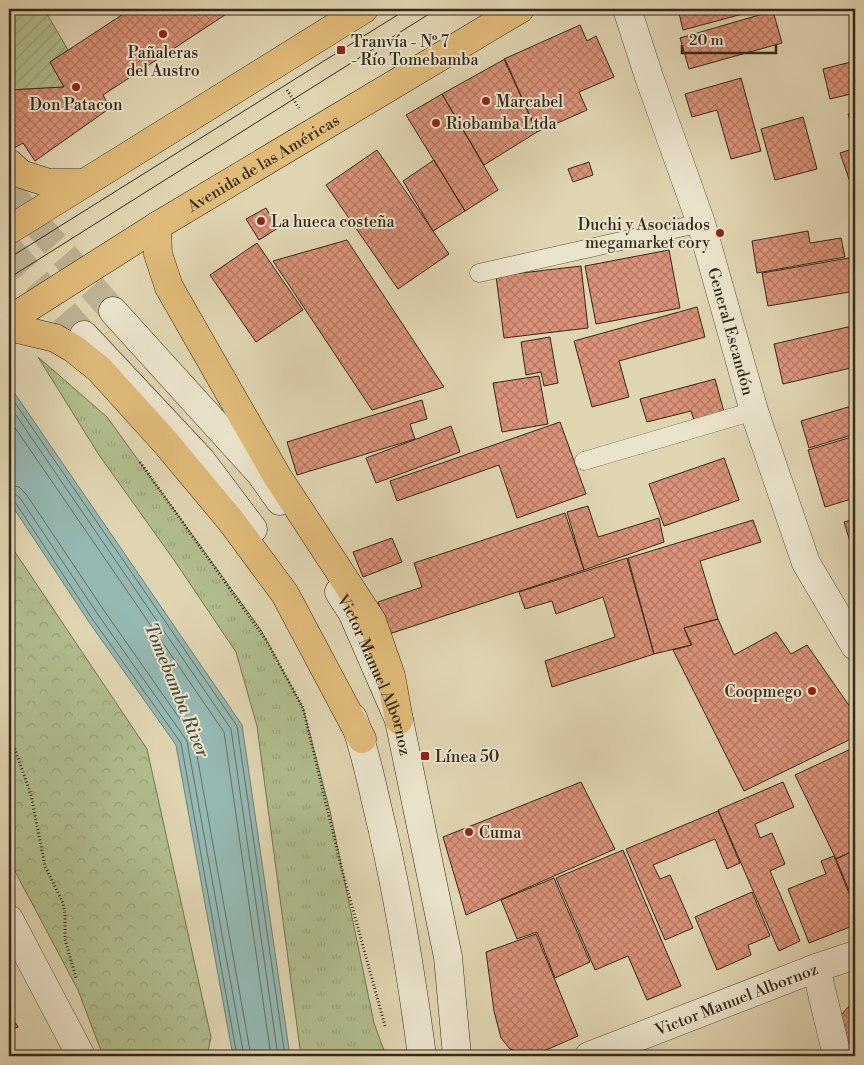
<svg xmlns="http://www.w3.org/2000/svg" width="864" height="1065" font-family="'Libre Bodoni',serif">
  <defs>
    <pattern id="grass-tufts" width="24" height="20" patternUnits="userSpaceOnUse" patternTransform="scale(1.25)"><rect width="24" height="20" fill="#b1bd8d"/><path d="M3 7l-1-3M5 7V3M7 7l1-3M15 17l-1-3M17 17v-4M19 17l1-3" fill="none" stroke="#99a279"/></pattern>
    <pattern id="forest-crowns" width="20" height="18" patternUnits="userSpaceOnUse" patternTransform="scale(1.25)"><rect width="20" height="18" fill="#b1bd8d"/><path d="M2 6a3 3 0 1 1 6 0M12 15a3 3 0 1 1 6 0" fill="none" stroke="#99a279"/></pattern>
    <pattern id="garden-furrows" width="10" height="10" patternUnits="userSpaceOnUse" patternTransform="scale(1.25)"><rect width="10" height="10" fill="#b1bd8d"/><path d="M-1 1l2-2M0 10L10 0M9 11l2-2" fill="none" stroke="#99a279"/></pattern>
    <pattern id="building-cross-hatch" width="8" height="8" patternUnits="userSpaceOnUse" patternTransform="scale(1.25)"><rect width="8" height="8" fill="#da9278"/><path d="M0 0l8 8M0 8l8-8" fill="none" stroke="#b27762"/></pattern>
  </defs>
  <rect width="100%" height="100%" fill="#e0d5b1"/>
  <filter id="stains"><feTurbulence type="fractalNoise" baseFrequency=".004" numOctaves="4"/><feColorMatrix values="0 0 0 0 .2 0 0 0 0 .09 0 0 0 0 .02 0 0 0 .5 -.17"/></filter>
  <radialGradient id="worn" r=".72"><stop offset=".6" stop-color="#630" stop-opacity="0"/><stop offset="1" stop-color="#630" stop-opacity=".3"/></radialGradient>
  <path fill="url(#grass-tufts)" stroke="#737354" d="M38 357 107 417 261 630 303 708 330 811 374 1023 386 1056H301L257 726 236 652 174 560 99 455Z"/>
  <path fill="url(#forest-crowns)" stroke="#737354" d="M9 543 147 749 211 1037 207 1056H103L78 990 9 860Z"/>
  <path fill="url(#garden-furrows)" stroke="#737354" d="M9 9H44L68 50 50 62 64 87 9 90Z"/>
  <path fill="#95b8b2" stroke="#6f7f76" d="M9 385 242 725 290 1056H233L176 745 89 622 9 501Z"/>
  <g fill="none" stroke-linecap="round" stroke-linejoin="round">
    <path stroke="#657066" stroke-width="1" d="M9 394 237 726 285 1056
      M9 405 231 729 278 1056
      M9 419 224 732 271 1056
      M9 485 19 487 26 494 105 612 194 739 251 1056
      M9 493 15 494 20 498 99 616 187 741 244 1056
      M9 499 15 502 93 620 181 743 237 1056"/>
  </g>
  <path fill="url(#building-cross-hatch)" stroke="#35291b" d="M131 9H234L103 95 110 108 35 161 23 143 9 151V90L64 87 50 62Z
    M678 9H749L750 12 683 30Z
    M773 11 782 43 689 69 680 38Z
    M580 25 587 41 596 36 614 77 579 92 587 110 537 132 504 59Z
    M505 59 537 132 484 165 442 94Z
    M855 61V93L830 99 823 69Z
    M741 78 761 151 731 159 717 110 692 117 685 94Z
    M442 94 498 190 465 211 406 115Z
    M855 112V138L848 114Z
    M803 117 817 169 775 180 761 129Z
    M855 148V180L850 182 840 153Z
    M377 150 449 254 398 289 326 185Z
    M434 160 465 211 433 231 403 181Z
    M589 162 593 175 573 182 568 169Z
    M266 208 278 228 259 240 246 219Z
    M808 231 810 243 841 238 845 257 757 273 752 241Z
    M347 240 444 387 372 410 273 261Z
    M257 243 303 310 256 342 210 275Z
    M669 250 680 308 596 324 585 266Z
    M849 258 855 291 768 306 762 273Z
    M581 266 588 328 504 338 496 276Z
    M697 307 705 337 619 361 629 397 592 407 574 341Z
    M852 326 855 340V367L783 384 774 344Z
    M550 337 558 383 544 386 541 372 526 375 521 342Z
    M539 376 548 424 502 432 493 383Z
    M715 379 724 412 694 420 691 411 647 422 640 399Z
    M422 400 427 419 410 424 415 439 297 475 287 442Z
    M855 405V434L809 448 801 421Z
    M560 422 586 494 517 518 499 465 397 501 390 481Z
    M451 426 460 452 376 483 366 458Z
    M855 436V498L825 507 808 450Z
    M724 458 739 500 664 526 649 484Z
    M588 506 598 537 659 518 664 542 584 570 567 512Z
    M565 513 584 570 389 634 378 602 422 587 414 563Z
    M855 519V547L852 548 844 522Z
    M753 520 761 542 700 561 718 619 684 628 691 645 654 654 628 558Z
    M392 538 402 562 363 577 353 552Z
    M627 558 654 654 552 687 545 661 615 637 603 597 556 614 552 601 525 609 519 592Z
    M718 619 734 655 776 632 791 654 807 645 855 714V737L744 791 673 650 692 645 684 628Z
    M855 747V850L836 859 795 775Z
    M581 782 615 849 466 915 443 837Z
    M783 782 794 807 755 824 760 838 772 833 785 864 770 871 800 941 779 951 718 810Z
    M718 811 740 863 727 869 715 839 653 865 660 879 670 875 693 928 665 940 626 849Z
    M623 850 681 986 647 1000 628 956 595 970 556 878Z
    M855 850V905L836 859Z
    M834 856 855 908V925L809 943 788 889 826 874 821 861Z
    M554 878 590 962 555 978 537 932 517 939 501 900Z
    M752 892 770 936 748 945 751 955 717 970 695 917Z
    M536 934 578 1036 537 1054H526L510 1049 501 1038 494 1011 486 952Z
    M855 1000V1056H850L841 1015Z
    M9 1013 18 1027 9 1031Z"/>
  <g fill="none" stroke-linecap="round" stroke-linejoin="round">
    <path stroke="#beb393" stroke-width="28" stroke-dasharray="28 14" stroke-linecap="butt" d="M9 192 113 311
      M9 249 84 335"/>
    <defs>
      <path id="lane" d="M479 273 701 223
        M584 461 754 411"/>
      <g id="street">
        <path id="s1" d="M627 9 649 77 701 223 754 411 806 563 855 646"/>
        <path d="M9 919 81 1056"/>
        <path d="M816 968 837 1056"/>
        <path id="s2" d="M589 1056 816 968 855 955"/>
      </g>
      <g id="secondary">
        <path d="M113 311 260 473 280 501"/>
        <path d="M84 335 201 460 253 529"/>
        <path id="s3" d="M339 592 352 612 399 720 448 957 457 1056"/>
        <path d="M353 718C364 746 370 776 377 806 397 888 411 972 422 1056"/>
      </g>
      <g id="primary">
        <path d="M9 163 21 174 49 183H83"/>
        <path d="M157 226 158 254 169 287 277 476 372 621 391 676 399 720"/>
        <path d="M9 230 364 9"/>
        <path id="s4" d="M9 320 157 226 520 9"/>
        <path d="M9 327 55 338 74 349 99 369 165 442 231 521 285 594 362 739"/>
      </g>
    </defs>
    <use href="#lane" stroke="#605440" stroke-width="19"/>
    <use href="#street" stroke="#605440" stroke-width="29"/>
    <use href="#secondary" stroke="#35291b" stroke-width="29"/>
    <use href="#primary" stroke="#35291b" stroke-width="29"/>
    <path stroke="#35291b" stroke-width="3" stroke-dasharray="1 2.5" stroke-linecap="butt" d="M287 90 299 108
      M140 462 266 640 303 708 342 870 385 1026
      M9 732 31 795 45 866 63 903 65 915V939L76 978"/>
    <use href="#lane" stroke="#ebe4cc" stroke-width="18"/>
    <use href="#street" stroke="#ebe4cc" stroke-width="28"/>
    <use href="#secondary" stroke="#ebe4cc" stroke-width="28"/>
    <use href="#primary" stroke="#e0ba78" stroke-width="28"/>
    <path stroke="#35291b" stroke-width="1" d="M9 258 407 9
      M9 278 437 9"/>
  </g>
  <g fill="#8f2418" stroke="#ebe4cc" stroke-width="2">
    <circle cx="163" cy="34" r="5"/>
    <rect x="336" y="45" width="10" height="10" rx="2.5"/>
    <circle cx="76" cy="87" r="5"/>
    <circle cx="486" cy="101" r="5"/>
    <circle cx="436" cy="123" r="5"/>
    <circle cx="261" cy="221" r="5"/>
    <circle cx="720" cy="233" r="5"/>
    <circle cx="812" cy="691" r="5"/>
    <rect x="420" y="751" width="10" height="10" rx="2.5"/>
    <circle cx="469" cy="832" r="5"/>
  </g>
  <g text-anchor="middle" stroke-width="4" stroke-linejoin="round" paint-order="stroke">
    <g font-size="16" fill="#35291b" stroke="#ebe4cc" text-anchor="start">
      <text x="351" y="47">Tranvía - Nº 7<tspan x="351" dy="18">- Río Tomebamba</tspan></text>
      <text x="163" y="58" text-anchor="middle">Pañaleras<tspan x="163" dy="18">del Austro</tspan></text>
      <text x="496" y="107">Marcabel</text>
      <text x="76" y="110" text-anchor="middle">Don Patacon</text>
      <text x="446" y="129">Riobamba Ltda</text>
      <text x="271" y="227">La hueca costeña</text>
      <text x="710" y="230" text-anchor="end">Duchi y Asociados<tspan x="710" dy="18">megamarket cory</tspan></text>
      <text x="802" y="697" text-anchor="end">Coopmego</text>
      <text x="435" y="762">Línea 50</text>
      <text x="479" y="838">Cuma</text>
    </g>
    <g font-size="16" fill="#35291b" stroke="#ebe4cc">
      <text dy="6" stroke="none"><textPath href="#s4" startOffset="299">Avenida de las Américas</textPath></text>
      <text dy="6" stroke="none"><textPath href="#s1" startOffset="339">General Escandón</textPath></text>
      <text dy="6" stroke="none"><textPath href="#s3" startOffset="91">Victor Manuel Albornoz</textPath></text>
      <text dy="6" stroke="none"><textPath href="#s2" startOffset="158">Victor Manuel Albornoz</textPath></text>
    </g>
    <g font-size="18" font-style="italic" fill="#4d4d41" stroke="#ebe4cc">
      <text transform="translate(177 690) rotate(68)" y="6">Tomebamba River</text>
    </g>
  </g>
  <rect width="864" height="1065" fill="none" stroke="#e0d5b1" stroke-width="30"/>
  <rect x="10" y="10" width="844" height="1045" fill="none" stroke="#35291b" stroke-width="2.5"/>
  <rect x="15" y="15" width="834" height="1035" fill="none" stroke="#35291b"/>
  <path d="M682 45v8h94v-8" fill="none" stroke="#35291b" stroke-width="2.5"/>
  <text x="689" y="45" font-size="15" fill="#35291b" stroke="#ebe4cc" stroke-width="4" paint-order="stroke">20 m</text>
  <rect width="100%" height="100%" filter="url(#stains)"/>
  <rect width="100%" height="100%" fill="url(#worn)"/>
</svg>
